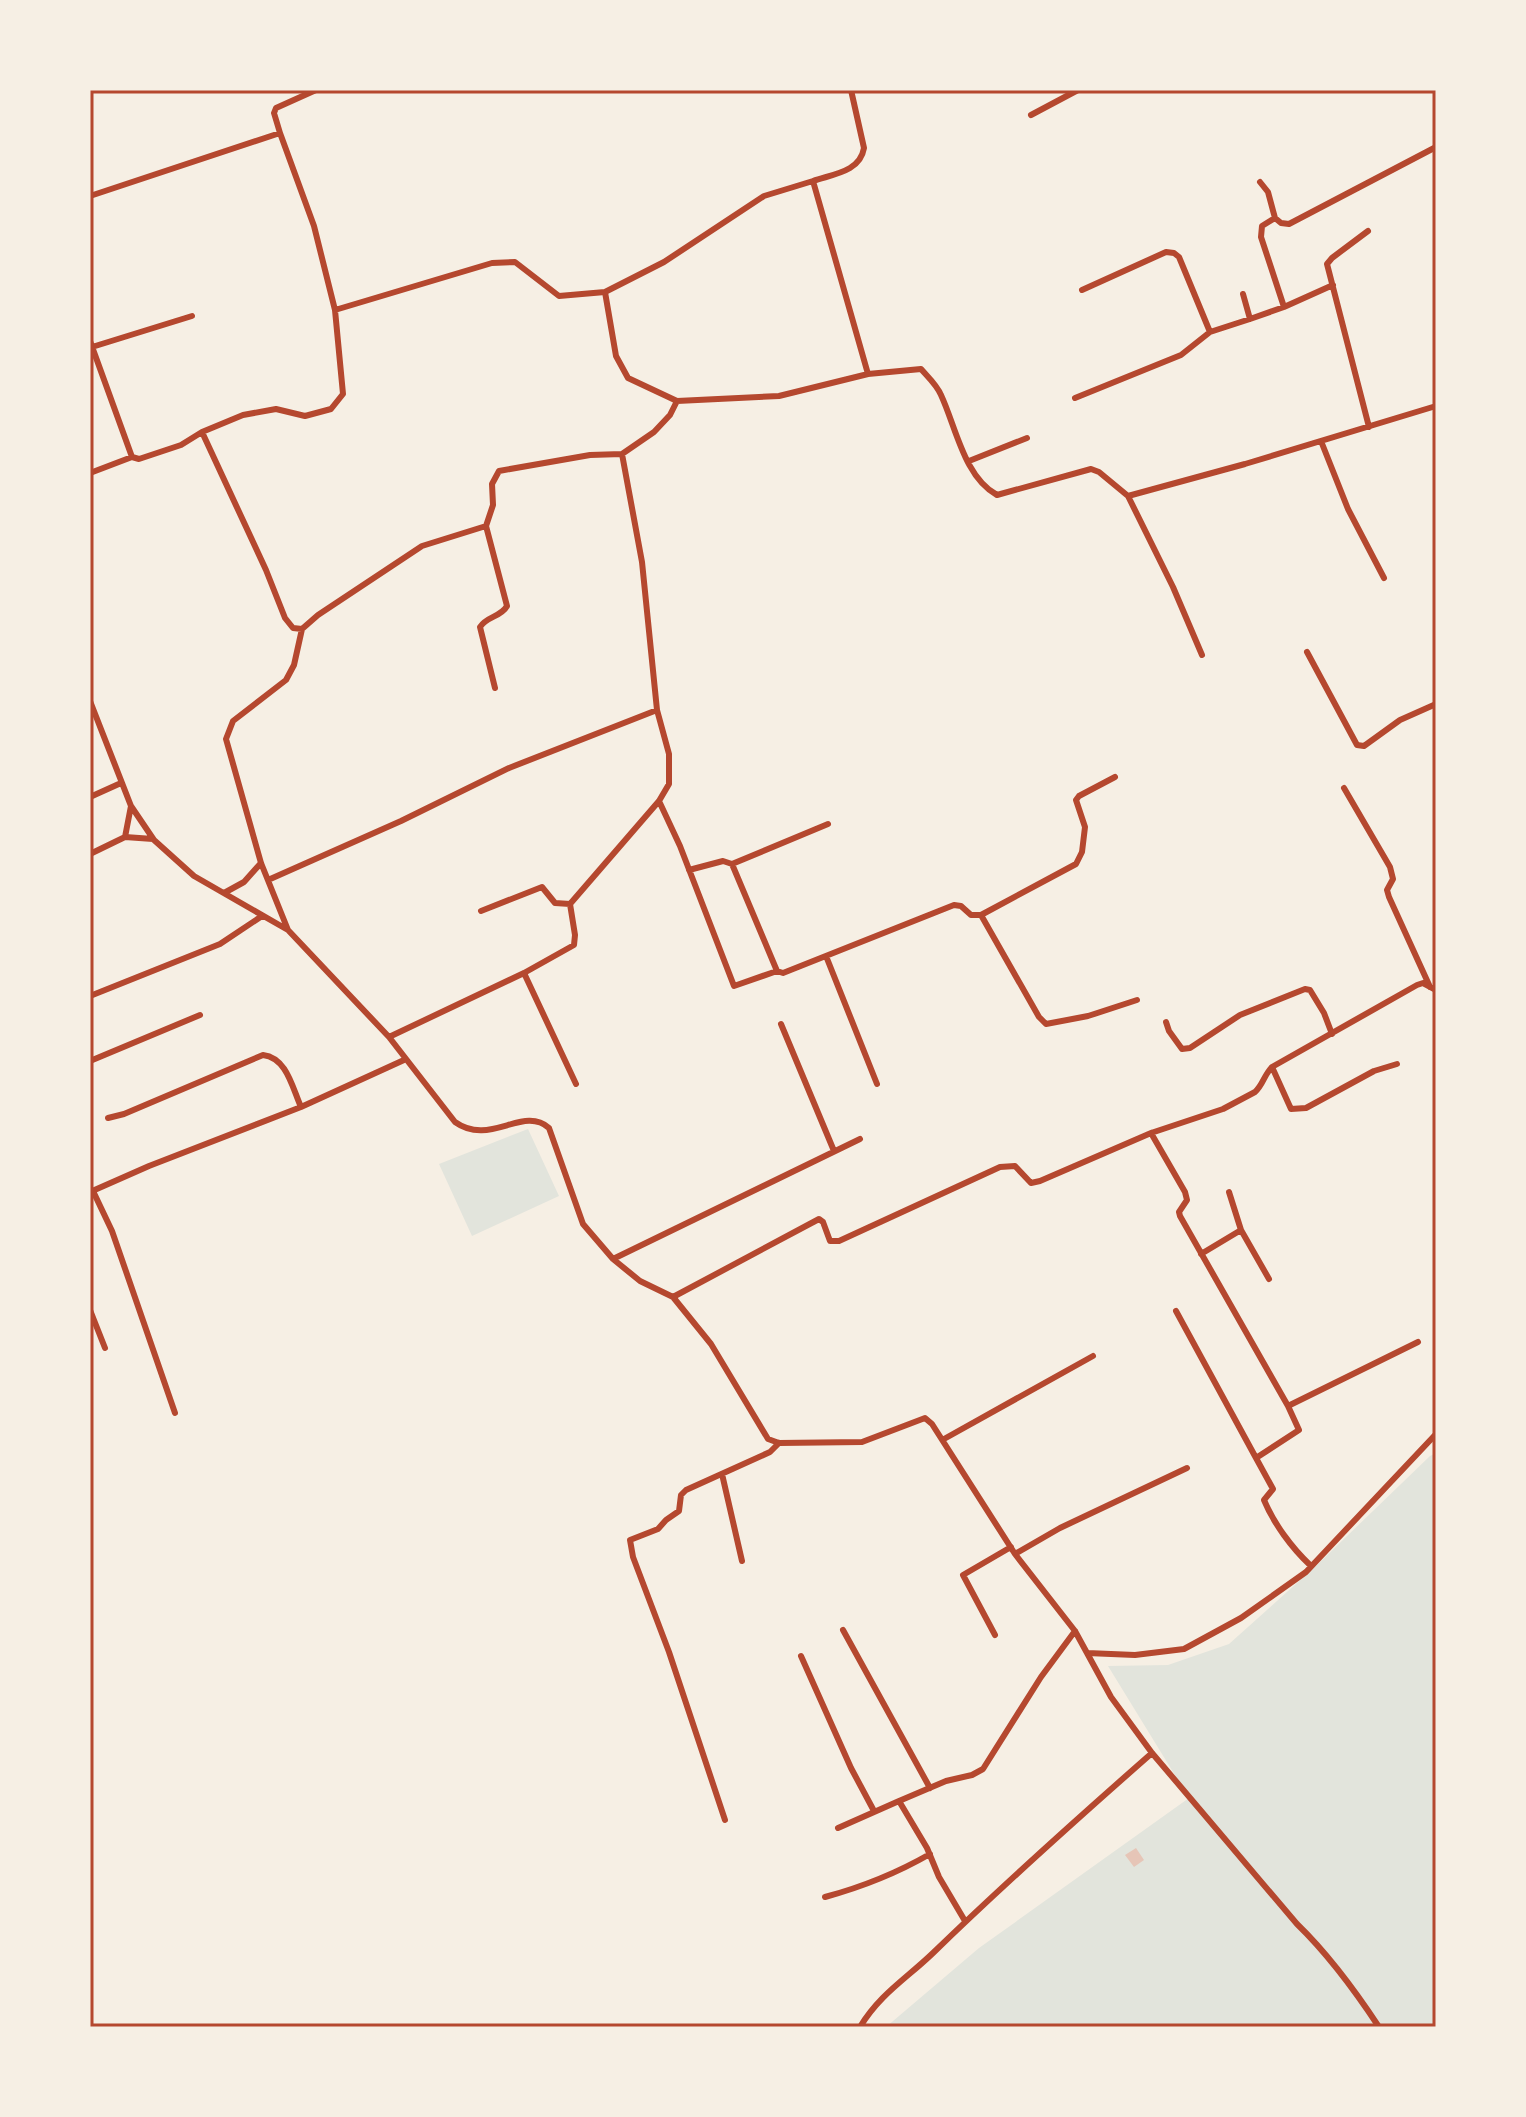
<svg xmlns="http://www.w3.org/2000/svg" width="1526" height="2117" font-family="Barlow,sans-serif">
  <rect width="100%" height="100%" fill="#f6efe4"/>
  <path fill="#e2e4dc" d="M528 1129 559 1196 472 1236 439 1164Z
    M1436 1453V2027H886L979 1948 1189 1798 1108 1666 1168 1665 1229 1644 1317 1565 1430 1456Z"/>
  <path fill="#e6c5b7" d="M1136 1848 1144 1860 1134 1867 1125 1855Z"/>
  <g fill="none" stroke-linecap="round" stroke-linejoin="round">
    <path stroke="#b5482f" stroke-width="6" d="M851 90 864 148C860 172 833 174 813 181L868 374
      M1031 115 1078 90
      M280 133 274 113 276 108 316 90
      M1260 182 1268 192 1275 218 1262 226 1261 237 1284 307 1333 285
      M90 196 280 133 314 226 335 310 343 394 331 409 305 416 276 409 243 415 202 432 181 445 139 459 132 457 90 341
      M1275 218 1281 223 1289 224 1436 147
      M1368 231 1332 258 1327 264 1369 427
      M1082 290 1166 252 1174 253 1179 257 1210 332
      M1243 294 1250 319 1284 307
      M335 310 492 263 515 262 559 296 605 292
      M92 347 192 316
      M1075 398 1181 355 1210 332 1250 319
      M677 401 628 378 616 356 605 292 664 262 764 196 813 181
      M202 432 266 570 285 618 293 628 302 629
      M1321 441 1348 509 1384 578
      M622 454 642 562 657 710 669 754V784L659 801 570 904 575 935 574 945 524 973 389 1037 455 1122C490 1147 523 1105 549 1128L583 1224 613 1259 640 1281 673 1297 711 1344 768 1439 779 1443 862 1442 925 1418 932 1424 1015 1554 1075 1631 1111 1697 1152 1753 1297 1924C1329 1955 1354 1989 1379 2027
      M969 461 1027 438
      M90 473 132 457
      M1128 496 1173 587 1202 655
      M486 526 507 606C501 617 487 616 480 627L495 688
      M1307 652 1357 745 1364 746 1400 720 1436 704
      M90 701 131 806 125 837 90 854
      M1344 788 1390 867 1393 879 1387 890 1389 897 1430 987
      M90 797 121 783
      M659 801 680 846 734 986 777 971 783 973 954 905 961 906 971 915H981L1076 864 1082 852 1085 827 1076 800 1079 796 1115 777
      M131 806 154 840 194 876 288 930 389 1037
      M125 837 153 839
      M732 864 828 824
      M689 870 723 861 732 864 777 971
      M268 880 401 821 509 768 657 710
      M224 893 244 882 261 863
      M481 911 542 887 555 903 570 904
      M981 915 1039 1017 1046 1024 1088 1016 1137 1000
      M288 930 261 863 226 739 233 721 286 680 294 665 302 629 318 615 422 546 486 526 493 505 492 484 499 471 590 455 622 454 654 432 670 415 677 401 779 396 868 374 921 369C928 377 937 385 941 395 956 427 964 477 997 495L1091 469 1099 472 1128 496 1245 464 1436 406
      M826 956 877 1084
      M524 973 576 1084
      M90 996 220 944 262 916
      M1166 1022 1169 1031 1182 1049 1190 1048 1240 1015 1305 989 1310 990 1324 1013 1332 1034
      M781 1024 834 1151
      M90 1061 200 1015
      M1272 1067 1291 1109 1306 1108 1374 1071 1397 1064
      M108 1118 124 1114 263 1055C287 1058 292 1087 301 1107
      M1151 1133 1185 1192 1187 1200 1179 1212 1180 1216 1288 1406
      M93 1191 112 1231 175 1413
      M90 1192 149 1166 301 1107 404 1060
      M1229 1192 1241 1230 1269 1279
      M1201 1254 1241 1230
      M613 1259 860 1139
      M673 1297 819 1219 823 1222 830 1241H839L1000 1167 1015 1166 1031 1183 1040 1181 1151 1133 1223 1109 1255 1092C1263 1085 1264 1075 1272 1067L1417 985 1423 983 1436 990
      M90 1310 105 1348
      M1176 1311 1256 1458
      M944 1439 1093 1356
      M722 1474 742 1561
      M1015 1554 1060 1528 1187 1468
      M1310 1565C1292 1548 1274 1524 1264 1500L1273 1489 1256 1458 1299 1430 1288 1406 1418 1342
      M843 1630 930 1788
      M995 1635 963 1575 1011 1547
      M1087 1653 1135 1655 1184 1649 1241 1618 1306 1572 1436 1434
      M801 1656 851 1768 874 1811
      M899 1801 946 1781 972 1775 983 1769 1041 1677 1075 1631
      M725 1820 669 1652 633 1557 630 1540 658 1529 666 1520 679 1511 681 1495 686 1490 770 1452 779 1443
      M838 1828 899 1801 927 1848 939 1877 965 1921
      M825 1897C862 1887 897 1873 930 1854
      M860 2027C880 1994 906 1979 933 1953 1004 1884 1078 1818 1152 1753"/>
  </g>
  <rect width="1526" height="2117" fill="none" stroke="#f6efe4" stroke-width="184"/>
  <rect x="92" y="92" width="1342" height="1933" fill="none" stroke="#b5482f" stroke-width="3"/>
</svg>
